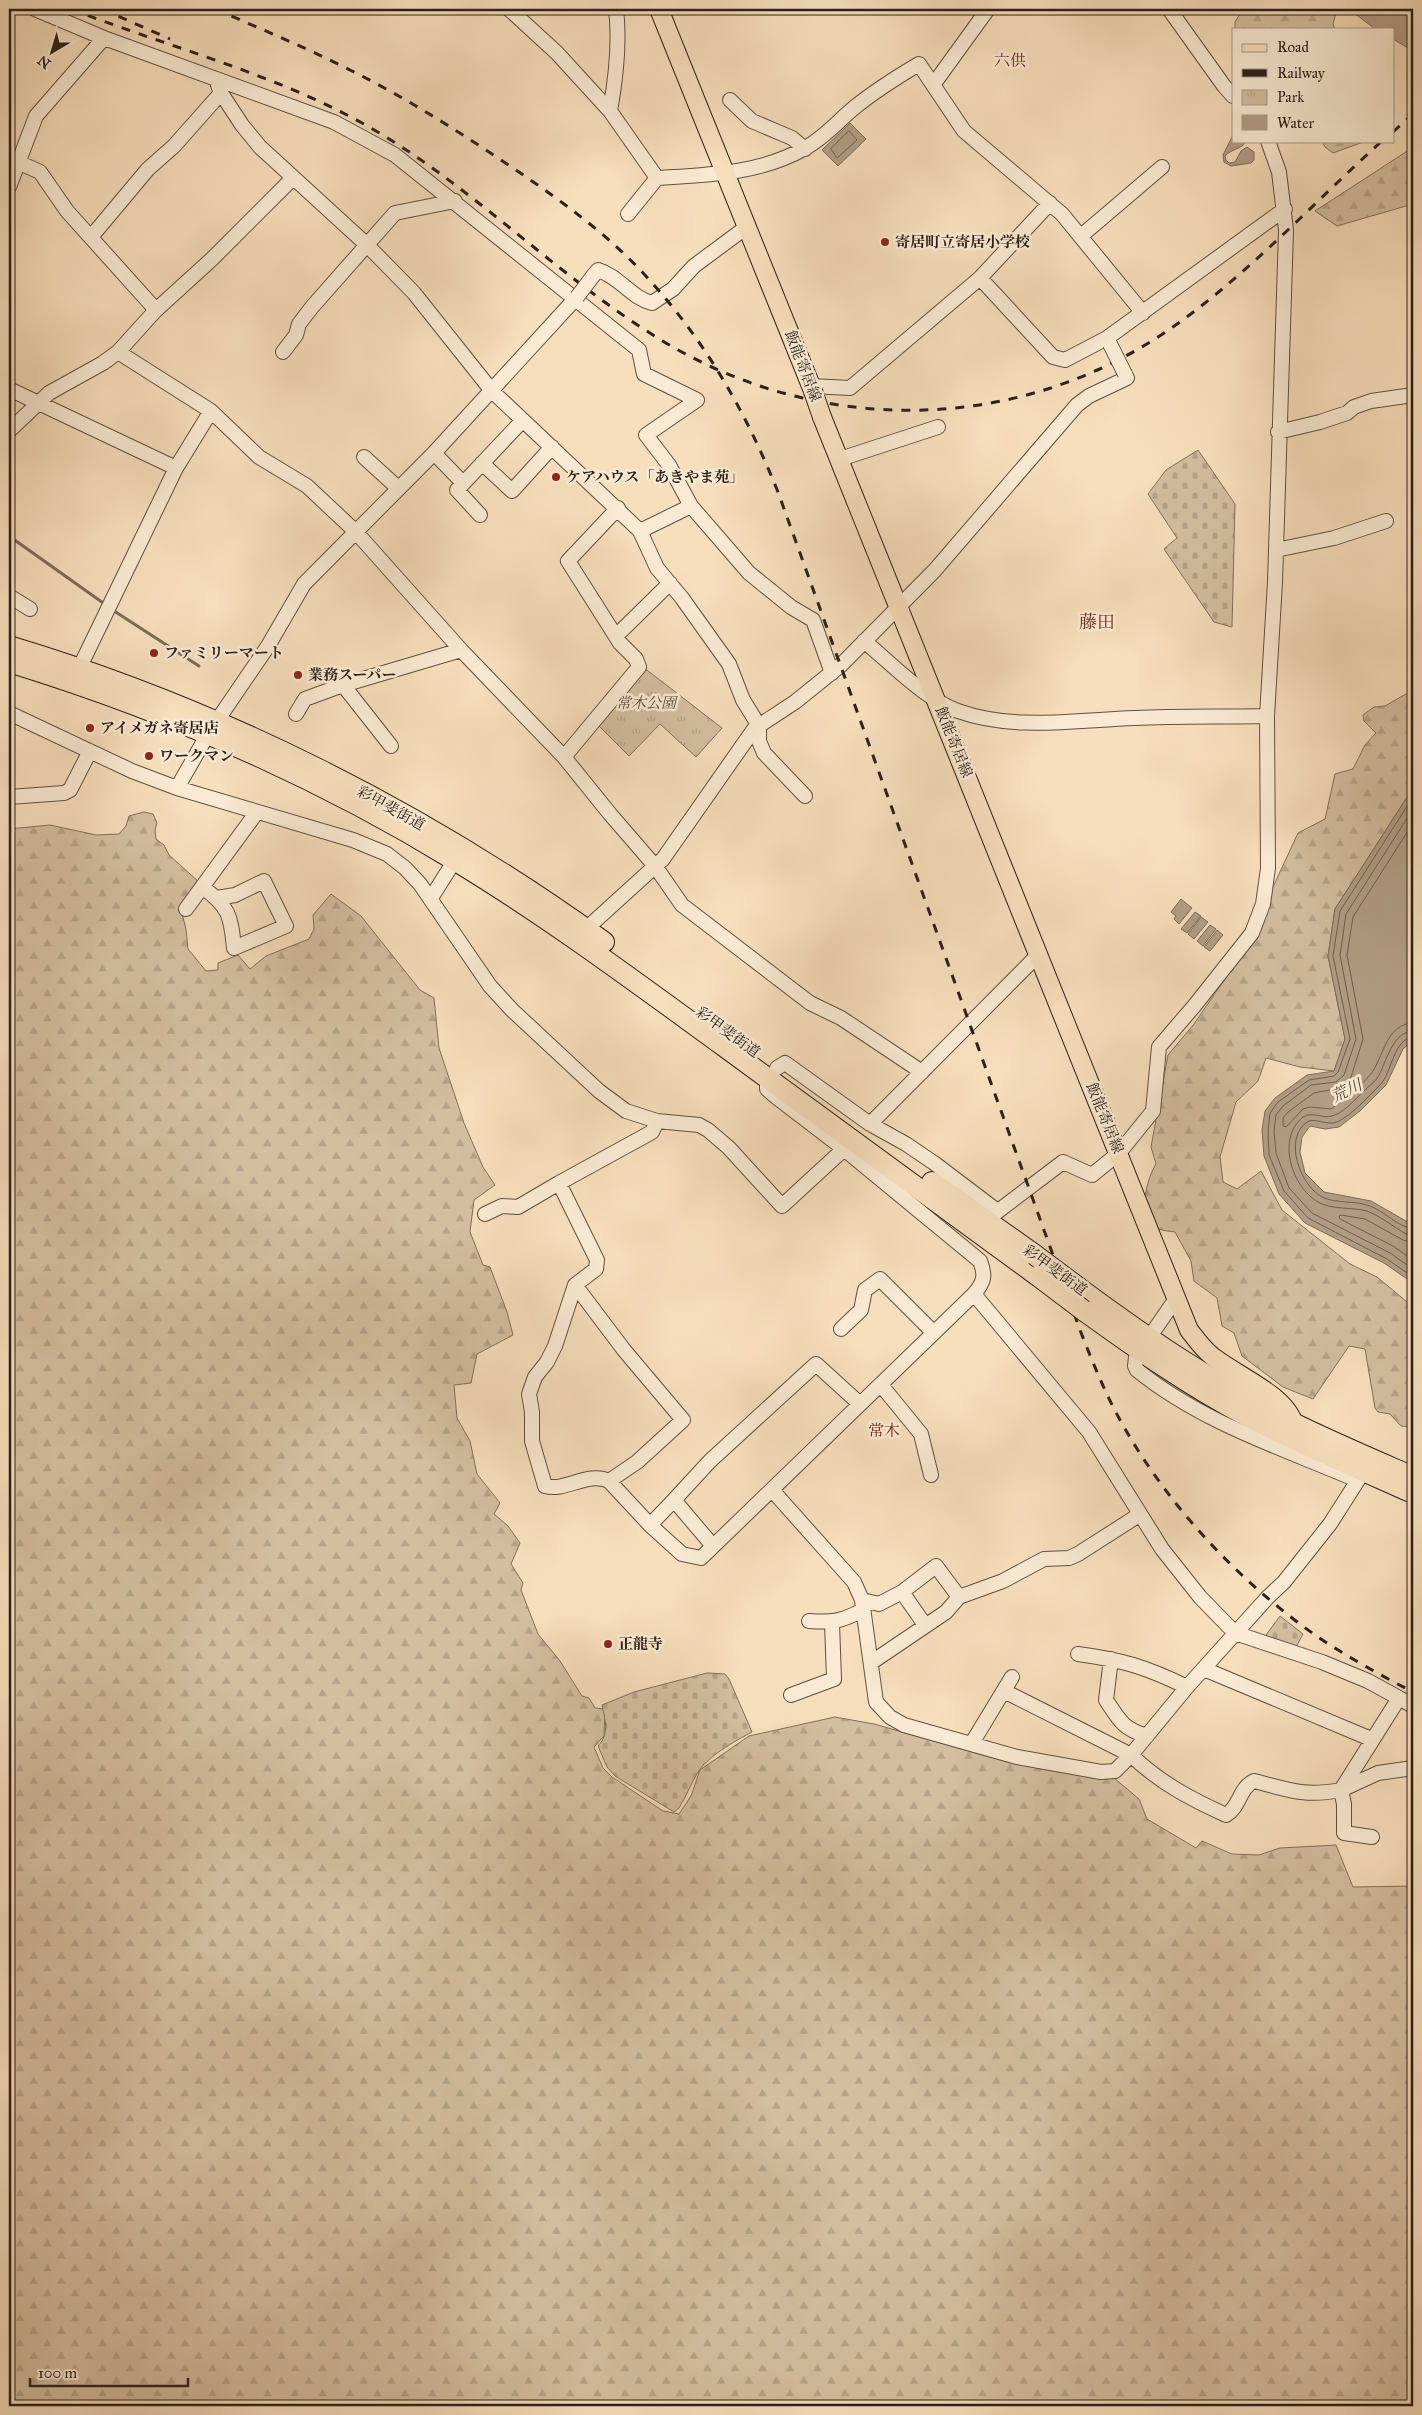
<svg xmlns="http://www.w3.org/2000/svg" width="1422" height="2415" font-family="'IM FELL Great Primer','Noto Serif JP',serif">
  <defs>
    <pattern id="forest-firs" width="22" height="20" patternUnits="userSpaceOnUse" patternTransform="scale(1.25)"><rect width="22" height="20" fill="#d4bea0"/><path d="M5 1l3.5 6h-7zM16 11l3.5 6h-7z" fill="#b6a389"/></pattern>
    <pattern id="cemetery-stones" width="16" height="16" patternUnits="userSpaceOnUse" patternTransform="scale(1.25)"><rect width="16" height="16" fill="#d4bea0"/><path d="M2 7V4a2 2 0 0 1 4 0v3zM10 15v-3a2 2 0 0 1 4 0v3z" fill="#b6a389"/></pattern>
    <pattern id="park-tufts" width="24" height="20" patternUnits="userSpaceOnUse" patternTransform="scale(1.25)"><rect width="24" height="20" fill="#d4bea0"/><path d="M3 7l-1-3M5 7V3M7 7l1-3M15 17l-1-3M17 17v-4M19 17l1-3" fill="none" stroke="#b6a389"/></pattern>
  </defs>
  <rect width="100%" height="100%" fill="#f7debc"/>
  <filter id="stains"><feTurbulence type="fractalNoise" baseFrequency=".004" numOctaves="4"/><feColorMatrix values="0 0 0 0 .2 0 0 0 0 .09 0 0 0 0 .02 0 0 0 .5 -.17"/></filter>
  <radialGradient id="worn" r=".72"><stop offset=".6" stop-color="#630" stop-opacity="0"/><stop offset="1" stop-color="#630" stop-opacity=".3"/></radialGradient>
  <path fill="url(#forest-firs)" stroke="#806f5d" d="M1243 9H1337L1333 24 1335 29H1235V22Z
    M1322 141H1366L1333 153 1325 147Z
    M1409 150H1413V204L1337 226 1315 211Z
    M1413 690V788L1335 909 1328 956 1345 1039 1334 1071 1300 1067 1266 1058 1258 1081 1236 1102 1220 1157 1223 1182 1237 1189 1261 1171 1282 1210 1350 1264 1377 1277 1413 1307V1427L1401 1426 1390 1414 1378 1412 1375 1408 1365 1349 1349 1346 1313 1399 1283 1387 1242 1356 1234 1333 1222 1326 1217 1298 1194 1281 1191 1261 1175 1232C1170 1231 1164 1231 1159 1229 1136 1219 1146 1180 1156 1164L1151 1147 1168 1055 1194 1024 1242 954 1298 833 1325 819 1335 774 1353 769 1365 745 1376 733 1364 721 1363 715 1374 707 1385 706Z
    M144 812 153 814 157 823 155 830 156 839 164 845 169 855 199 882 181 910 186 929 188 949 206 971 218 970V963L238 955 250 969 266 956 309 939 314 929 313 915 331 894 361 916 420 990 434 998 439 1048 464 1123 483 1167 495 1185 474 1200 470 1232 483 1265 490 1267 507 1312 513 1335 477 1354 471 1383 454 1385 457 1418 470 1441 477 1474 500 1503 494 1514 508 1526 520 1543 511 1564 523 1583 521 1590 538 1634 560 1661 582 1696 589 1698 595 1708 605 1709 604 1736 594 1747 603 1768 612 1777 663 1811 679 1814 691 1796 700 1770 749 1736 835 1717 874 1724 990 1757 1114 1778 1139 1799 1147 1819 1196 1848 1202 1841 1232 1854 1259 1855 1280 1848 1336 1845 1353 1887 1413 1886V2406H1332L1298 2400 1295 2406H9V829L50 825 96 835 119 834 126 826 129 816Z"/>
  <path fill="url(#cemetery-stones)" stroke="#806f5d" d="M1198 450 1235 504 1232 627 1214 622 1164 549 1177 538 1148 494 1166 470Z
    M1280 1616 1303 1634 1296 1647 1271 1639 1266 1635Z
    M707 1673 725 1674 729 1679 752 1732C735 1741 706 1757 697 1774 690 1785 686 1797 679 1808L674 1812 615 1776 607 1767 598 1746C610 1733 605 1721 602 1705L634 1692Z"/>
  <path fill="url(#park-tufts)" stroke="#806f5d" d="M643 667 722 728 696 757 660 724 629 756 597 724Z"/>
  <path fill="#b29d85" stroke="#7c6b5a" d="M1349 9H1413V51L1393 39V29H1375Z
    M850 123 866 139 838 166 822 150Z
    M1233 135V141L1246 142C1240 150 1231 149 1225 156L1226 160 1229 163 1235 162 1241 151 1247 147 1254 152V160L1251 163 1231 166 1224 162 1223 155Z
    M1413 788V1040L1403 1049 1386 1085 1360 1111 1339 1127 1325 1129 1310 1126 1302 1137 1300 1152 1305 1173 1324 1192 1371 1201 1413 1225V1283L1384 1263 1305 1223 1279 1194 1264 1156 1262 1130 1265 1111 1275 1098 1307 1075 1334 1071 1345 1039 1328 956 1335 909Z
    M1181 899 1192 908 1179 924 1174 919 1176 916 1171 912Z
    M1195 912 1201 916 1187 933 1181 929Z
    M1201 917 1208 922 1194 939 1188 934Z
    M1210 925 1216 929 1203 946 1197 941Z
    M1217 930 1223 935 1210 951 1204 947Z"/>
  <g fill="none" stroke-linecap="round" stroke-linejoin="round">
    <path stroke="#6e5e50" stroke-width="1" d="M849 131 857 140 837 158 831 149Z
      M1413 797 1340 911 1333 956 1350 1039 1338 1072 1334 1076 1309 1080 1278 1102 1270 1113 1268 1130 1269 1155 1284 1191 1308 1218 1387 1259 1413 1277
      M1413 809 1346 914 1340 955 1356 1039 1344 1075 1336 1082 1311 1085 1283 1106 1276 1115 1274 1131 1276 1153 1289 1188 1312 1213 1390 1253 1413 1269
      M1413 823 1353 917 1347 955 1363 1039 1351 1077 1340 1088 1314 1093 1288 1112 1283 1118V1126L1286 1127 1303 1109 1310 1107 1331 1109C1344 1100 1359 1088 1370 1075 1384 1058 1385 1024 1413 1023
      M1413 1031C1392 1032 1387 1061 1378 1077 1375 1082 1369 1086 1365 1090 1356 1098 1344 1113 1332 1116 1323 1119 1312 1111 1303 1117 1276 1139 1292 1187 1318 1202 1332 1210 1352 1207 1367 1211 1380 1216 1394 1227 1406 1234L1413 1235
      M1413 1037C1393 1039 1392 1073 1380 1085 1368 1097 1352 1115 1337 1122 1328 1126 1314 1117 1307 1122 1283 1139 1300 1185 1322 1197 1336 1204 1355 1200 1370 1206 1384 1211 1398 1227 1413 1229
      M1413 1243 1403 1240 1365 1219 1341 1215 1339 1216 1340 1219 1393 1246 1413 1260"/>
    <path stroke="#7c6b5a" stroke-width="3" d="M9 536 106 605
      M111 609 199 666"/>
    <defs>
      <path id="minor" d="M35 9 104 38 334 122 395 155 639 350 644 374 697 400 646 435 669 465 691 506 749 573 791 607 813 620 832 673
        M509 9 557 53 610 111 657 178C707 175 760 174 805 148 824 138 839 120 855 107 875 91 897 77 919 64L964 131 1062 214 1143 313
        M1169 9 1224 86 1233 96
        M933 85 988 9
        M221 93 242 125 260 147 367 245 414 293 492 391 640 531 657 568 682 598 729 664 743 700 759 726V741L764 753 805 796
        M730 100 752 121 792 138 805 149
        M610 111C616 78 620 43 616 9
        M9 158 40 172 67 211 156 310
        M9 187 36 116 104 38
        M628 214 657 178
        M1081 236 1162 167
        M91 237 148 169 174 146 221 93 218 85
        M593 276 598 270C619 276 631 298 652 303L673 289 694 266 748 226
        M980 278 1053 357 1065 360 1107 338 1285 209
        M118 352 211 411 259 457 307 486 355 531 461 650 564 757 610 814 655 866 682 905 810 1003 841 1018 922 1072
        M283 352 296 335 299 324 312 307 395 213 455 201
        M811 386 850 388 980 278 1050 203
        M9 389 176 468
        M9 431 49 393 103 363 118 352 156 310 212 259 293 178
        M1278 432 1320 422 1347 413 1354 407 1371 401 1413 395
        M434 453 463 483
        M364 457 398 488
        M840 459 938 427
        M482 463 512 491 552 447
        M480 515 457 490 523 420
        M640 531 691 506
        M1276 550 1334 538 1386 521
        M9 596 30 609
        M616 636 670 583
        M864 641C892 664 925 699 958 711 1014 731 1076 720 1135 718 1179 716 1223 717 1267 716
        M76 675 176 468 211 411
        M343 685 391 746
        M9 713 132 771 177 788 353 840 387 854 405 868 420 884 490 986 512 1010 599 1091 626 1111 657 1121 699 1125 708 1130 729 1148 782 1206 844 1149 980 1261C986 1276 984 1282 974 1294L701 1558 682 1554 650 1525 609 1481C587 1471 566 1492 545 1486L532 1441V1412L529 1394 535 1377 547 1362 555 1346 575 1285 596 1269 597 1260 559 1183 652 1132 657 1121
        M296 714 305 699 343 685 461 650
        M564 757 639 667 636 659 620 643 568 561 618 508
        M177 788 208 734 268 646 304 584 434 453 577 297
        M9 797 64 793 70 790 90 751
        M202 887C229 906 231 916 234 948L286 926 264 881 235 895 217 898
        M431 898 455 860
        M186 909 257 812
        M586 929 663 859 754 729 795 702 841 665 935 570 1077 405 1089 396 1127 378 1125 374
        M777 1068 785 1063 870 1124 906 1144 934 1163 996 1210
        M767 1077V1089L776 1097 844 1149
        M870 1124 1039 954
        M485 1214 502 1206 518 1207 559 1183
        M993 1215 1063 1162 1092 1175 1119 1153 1153 1111 1159 1047 1195 1005 1252 933 1263 904 1268 868 1267 716 1275 582 1286 230 1279 172 1268 141
        M575 1285 624 1350 683 1420 637 1462 609 1481
        M974 1294 1089 1432 1162 1549 1200 1597 1235 1633 1322 1662 1368 1681 1399 1698
        M841 1329 861 1310 865 1290 880 1279 933 1332
        M1153 1332 1175 1300
        M1136 1357 1135 1366 1137 1370C1201 1422 1282 1448 1357 1480
        M881 1385 921 1434 931 1475
        M772 1490 854 1582 862 1600 876 1702 890 1717 904 1725 1017 1757 1101 1772 1115 1771 1131 1755 1187 1687 1267 1598 1284 1582 1330 1524 1367 1466
        M674 1500 710 1461 816 1364 860 1404
        M650 1525 674 1500 713 1546
        M902 1592 925 1625
        M862 1600 879 1604 902 1592 936 1566 959 1597
        M809 1621C833 1623 842 1621 863 1610
        M1078 1654C1123 1660 1146 1667 1187 1687
        M1111 1659 1106 1700C1120 1721 1122 1728 1147 1736
        M872 1662 946 1612 959 1597 1003 1581 1044 1559 1069 1558 1078 1554 1139 1515
        M1204 1669 1371 1739
        M1004 1691 1131 1755C1160 1783 1191 1799 1226 1815 1240 1807 1239 1788 1254 1781 1290 1790 1303 1797 1341 1790L1399 1698 1413 1706
        M791 1695 834 1679 832 1623
        M972 1743 1012 1677
        M1372 1837 1344 1833V1804L1341 1790 1378 1773 1413 1768"/>
      <path id="major" d="M659 9 813 391
        M822 417 1189 1330C1196 1339 1203 1349 1212 1356 1235 1375 1287 1395 1294 1425"/>
      <path id="highway" d="M9 646C222 710 424 812 604 942
        M9 662C165 710 317 776 456 861 550 918 637 983 725 1047 830 1123 934 1200 1038 1276
        M932 1182 1035 1255
        M1079 1288C1148 1339 1218 1387 1295 1424 1334 1443 1374 1460 1413 1477
        M1083 1310C1136 1348 1189 1386 1247 1416 1301 1444 1357 1468 1413 1493"/>
    </defs>
    <use href="#minor" stroke="#5e5042" stroke-width="16"/>
    <use href="#major" stroke="#2b201a" stroke-width="20"/>
    <use href="#highway" stroke="#2b201a" stroke-width="22"/>
    <use href="#minor" stroke="#faead3" stroke-width="14"/>
    <use href="#major" stroke="#f7debc" stroke-width="18"/>
    <use href="#highway" stroke="#f7debc" stroke-width="20"/>
    <path stroke="#2b201a" stroke-width="3" stroke-dasharray="9 9" stroke-linecap="butt" d="M71 9C176 50 289 77 386 137 480 195 559 276 653 335 810 435 1011 437 1167 331 1245 278 1312 204 1382 141
      M102 9 170 39
      M215 9C261 29 307 48 352 71 408 99 461 133 513 168 560 200 606 233 644 274 705 340 745 410 778 492L1080 1330C1093 1363 1106 1396 1124 1427 1170 1508 1239 1581 1315 1635 1346 1656 1380 1675 1413 1692
      M1393 132 1413 114"/>
    <defs>
      <path id="minor-bridge" d="M577 297 593 276
        M1110 344 1125 374"/>
      <path id="major-bridge" d="M813 391 822 417"/>
      <path id="highway-bridge" d="M1035 1255 1079 1288
        M1038 1276 1083 1310"/>
    </defs>
    <use href="#minor-bridge" stroke="#5e5042" stroke-width="16" stroke-linecap="butt"/>
    <use href="#major-bridge" stroke="#2b201a" stroke-width="20" stroke-linecap="butt"/>
    <use href="#highway-bridge" stroke="#2b201a" stroke-width="22" stroke-linecap="butt"/>
    <use href="#minor-bridge" stroke="#faead3" stroke-width="14"/>
    <use href="#major-bridge" stroke="#f7debc" stroke-width="18"/>
    <use href="#highway-bridge" stroke="#f7debc" stroke-width="20"/>
  </g>
  <g fill="#8f2418" stroke="#faead3" stroke-width="2">
    <circle cx="885" cy="242" r="5"/>
    <circle cx="556" cy="477" r="5"/>
    <circle cx="154" cy="653" r="5"/>
    <circle cx="298" cy="675" r="5"/>
    <circle cx="90" cy="728" r="5"/>
    <circle cx="149" cy="756" r="5"/>
    <circle cx="608" cy="1644" r="5"/>
  </g>
  <g text-anchor="middle" stroke-width="5" stroke-linejoin="round" paint-order="stroke">
    <g font-size="15" font-weight="bold" fill="#2b201a" stroke="#faead3" text-anchor="start">
      <text x="895" y="247">寄居町立寄居小学校</text>
      <text x="566" y="482">ケアハウス「あきやま苑」</text>
      <text x="164" y="658">ファミリーマート</text>
      <text x="308" y="680">業務スーパー</text>
      <text x="100" y="733">アイメガネ寄居店</text>
      <text x="159" y="761">ワークマン</text>
      <text x="618" y="1649">正龍寺</text>
    </g>
    <g font-size="15" fill="#2b201a" stroke="#faead3">
      <text transform="translate(803 366) rotate(69)" y="5">飯能寄居線</text>
      <text transform="translate(954 742) rotate(68)" y="5">飯能寄居線</text>
      <text transform="translate(391 808) rotate(29)" y="5">彩甲斐街道</text>
      <text transform="translate(728 1032) rotate(36)" y="5">彩甲斐街道</text>
      <text transform="translate(1105 1118) rotate(68)" y="5">飯能寄居線</text>
      <text transform="translate(1055 1270) rotate(36)" y="5">彩甲斐街道</text>
    </g>
    <g font-size="15" font-style="italic" fill="#5e4f42" stroke="#faead3">
      <text x="646" y="708">常木公園</text>
    </g>
    <g font-size="16" fill="#7a1f14" stroke="#faead3">
      <text x="1010" y="66">六供</text>
      <text x="884" y="1436">常木</text>
    </g>
    <g font-size="16" font-style="italic" fill="#5a4c3f" stroke="#faead3">
      <text transform="translate(1346 1090) rotate(-26)" y="6">荒川</text>
    </g>
    <g font-size="18" fill="#7a1f14" stroke="#faead3">
      <text x="1097" y="628">藤田</text>
    </g>
  </g>
  <rect width="1422" height="2415" fill="none" stroke="#f7debc" stroke-width="30"/>
  <rect x="10" y="10" width="1402" height="2395" fill="none" stroke="#2b201a" stroke-width="2.5"/>
  <rect x="15" y="15" width="1392" height="2385" fill="none" stroke="#2b201a"/>
  <rect x="1232" y="28" width="162" height="115" fill="#faead3" stroke="#a79989"/>
  <rect x="1242" y="44" width="25" height="8" fill="#f7debc" stroke="#a79989"/>
  <text x="1277" y="52" font-size="15" fill="#2b201a">Road</text>
  <rect x="1242" y="69" width="25" height="8" fill="#2b201a" stroke="#a79989"/>
  <text x="1277" y="78" font-size="15" fill="#2b201a">Railway</text>
  <rect x="1242" y="90" width="25" height="15" fill="url(#park-tufts)" stroke="#a79989"/>
  <text x="1277" y="102" font-size="15" fill="#2b201a">Park</text>
  <rect x="1242" y="115" width="25" height="15" fill="#b29d85" stroke="#a79989"/>
  <text x="1277" y="128" font-size="15" fill="#2b201a">Water</text>
  <g transform="translate(52 52) rotate(218)" stroke="#faead3" stroke-width="4" paint-order="stroke">
  <path d="M0-4L9 19L0 12L-9 19Z" fill="#2b201a"/>
  <text y="-8" font-size="14" font-weight="bold" text-anchor="middle" fill="#2b201a">N</text>
  </g>
  <path d="M30 2378v8h158v-8" fill="none" stroke="#2b201a" stroke-width="2.5"/>
  <text x="38" y="2378" font-size="15" fill="#2b201a" stroke="#faead3" stroke-width="4" paint-order="stroke">100 m</text>
  <rect width="100%" height="100%" filter="url(#stains)"/>
  <rect width="100%" height="100%" fill="url(#worn)"/>
</svg>
